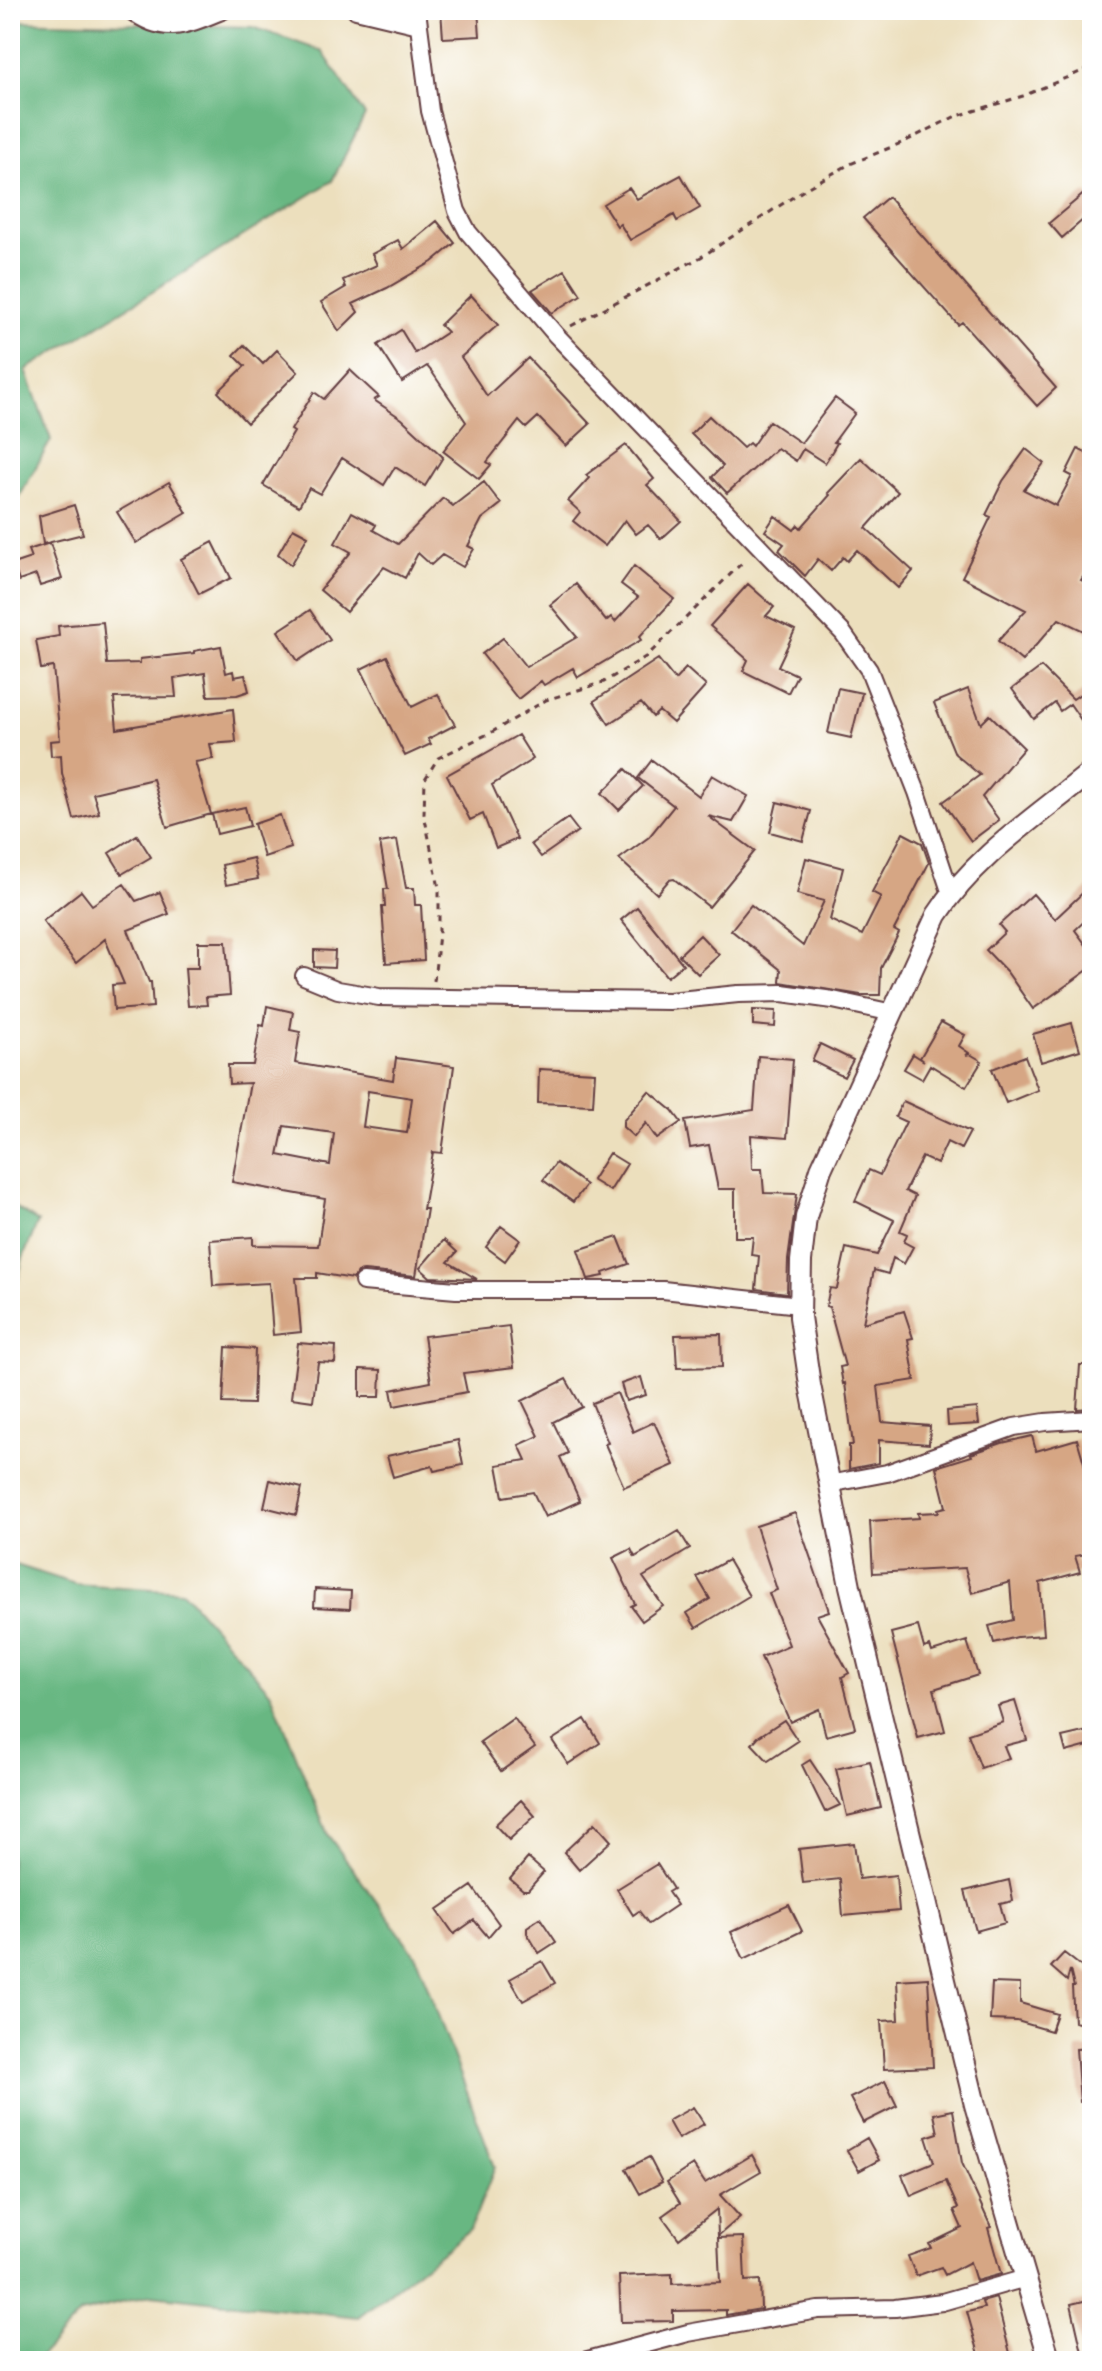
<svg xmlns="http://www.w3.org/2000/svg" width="1102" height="2371" font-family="Dekko,sans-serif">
  <rect width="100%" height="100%" fill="#fff"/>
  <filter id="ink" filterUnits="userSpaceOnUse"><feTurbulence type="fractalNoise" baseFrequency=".0125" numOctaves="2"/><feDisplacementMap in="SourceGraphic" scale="16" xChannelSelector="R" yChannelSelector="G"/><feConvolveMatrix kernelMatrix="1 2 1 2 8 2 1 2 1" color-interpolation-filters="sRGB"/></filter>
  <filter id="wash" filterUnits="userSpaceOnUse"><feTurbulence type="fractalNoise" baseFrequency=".006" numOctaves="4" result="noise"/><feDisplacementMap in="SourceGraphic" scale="32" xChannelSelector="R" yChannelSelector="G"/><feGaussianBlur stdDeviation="1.8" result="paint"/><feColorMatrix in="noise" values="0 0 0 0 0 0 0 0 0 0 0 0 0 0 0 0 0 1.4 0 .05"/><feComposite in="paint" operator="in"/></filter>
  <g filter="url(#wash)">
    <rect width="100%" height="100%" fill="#ecdfbd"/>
    <path fill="#67b782" stroke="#586b56" stroke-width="2" d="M10 21 253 27 322 51 365 115 332 181 26 370 51 440 10 514Z
      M10 1204 38 1222 23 1258 15 1293 10 1297Z
      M10 1563 75 1584 182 1591 271 1693 328 1835 416 1956 495 2167 470 2230 358 2317 151 2295 81 2313 36 2361H10Z"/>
    <g id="blocks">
      <path fill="#d6a684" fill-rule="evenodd" d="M441 10H478L480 36 443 38Z
        M681 175 700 208 677 221 674 215 630 240 620 224 617 226 603 204 629 188 637 199Z
        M1086 192 1092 200V212L1062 238 1049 223Z
        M888 197 1056 388 1037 406 962 322 958 325 863 218Z
        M437 221 455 243 432 262 387 288 353 304 358 312 339 331 321 302 346 287 343 280 377 265 372 254 398 240 403 249Z
        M565 270 581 295 552 313 532 290Z
        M471 295 498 325 461 357 487 396 528 358 590 424 566 446 538 417 526 428 519 421 487 462 491 465 479 479 443 451 466 422 432 372 427 366 402 382 378 345 401 330 415 353 447 332 440 325Z
        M244 345 263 364 277 350 298 372 247 423 218 392 245 366 234 355Z
        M350 370 379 397 374 400 402 419 443 457 425 486 395 467 384 485 342 458 320 494 309 488 299 506 263 485 294 432 291 430 314 392 324 399Z
        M835 398 855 413 834 442 837 443 825 463 803 449 796 461 777 448 727 493 712 477 723 466 691 434 709 416 743 448 749 443 752 446 769 421 801 443Z
        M626 445 654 479 647 485 681 521 661 539 648 525 636 534 625 520 605 546 573 521 580 512 568 501 589 478 586 475Z
        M1026 449 1044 463 1024 490 1056 506 1072 476 1066 473 1078 449 1092 456V563L1081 580 1092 585V635L1059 619 1022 661 998 641 1026 610 962 577 991 517 986 515 1003 481Z
        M861 458 898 492 866 528 913 571 898 588 857 550 847 561 843 557 831 571 818 559 805 576 779 550 784 544 765 531 775 516 794 530 798 525 801 528 830 495 828 493Z
        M169 482 187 513 136 543 117 512Z
        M484 482 501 504 482 519 468 546 474 549 463 567 442 555 431 565 418 553 405 578 384 567 346 612 320 590 351 552 335 543 352 512 376 525 373 530 398 544 443 498 453 506Z
        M74 505 83 534 43 544 39 516Z
        M293 528 308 536 291 565 278 554Z
        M213 542 231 578 199 594 181 559Z
        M50 543 62 579 40 586 36 575 19 581 13 564 31 558 28 550Z
        M634 566 674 599 639 637 641 640 578 677 573 668 544 685 541 681 518 699 482 654 503 638 526 667 577 637 550 605 576 584 606 621 611 617 615 622 638 597 621 584Z
        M748 584 774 607 766 616 795 630 778 666 797 675 788 693 743 671 748 660 710 626Z
        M310 610 330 640 298 661 278 631Z
        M103 622 107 664 140 663V659L194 653V651L221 646 226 673 233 671 234 677 245 675 249 691 237 695 208 696 205 673 174 678 176 697 114 698 117 729 233 709 236 742 210 744 213 759 195 762 211 814 167 827 153 779 93 793 99 813 74 819 62 773 61 755 51 756 50 741 60 740 53 667 41 669 36 640 59 636 58 626Z
        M387 656 412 707 438 694 455 725 428 739 431 744 405 756 361 669Z
        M658 659 675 680 686 668 706 686 673 723 659 711 653 717 641 703 609 724 594 701Z
        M1041 667 1073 699 1092 686V736L1070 704 1060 711 1055 703 1034 719 1012 689Z
        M838 688 862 693 851 738 828 733Z
        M968 689 981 724 990 715 1024 748 982 797 999 820 971 841 943 802 980 775 955 754 934 703Z
        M518 735 533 759 492 785 517 839 496 848 483 814 470 820 447 775Z
        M652 760 699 796 712 775 748 796 733 822 708 816 755 851 709 907 674 879 669 880 657 894 619 859 649 837 674 806 638 778Z
        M626 769 643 786 619 810 602 793Z
        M777 802 811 811 803 841 770 832Z
        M245 807 250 826 217 834 212 814Z
        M280 815 291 848 264 857 254 824Z
        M568 818 578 831 541 857 531 844Z
        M903 833 922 843 929 863 894 930 899 933 881 968 880 995H861L780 982 781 970 731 930 751 905 803 946 824 901 797 894 806 858 843 868 830 920 862 935 881 897 872 892Z
        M137 835 151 857 122 874 109 853Z
        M397 840 406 888H414L415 905H421L424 960 386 963 382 907H385L384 889H388L380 843Z
        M253 858 258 879 226 885 222 865Z
        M124 884 136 901 160 892 169 914 128 930 149 982H151L153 1007 114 1010 112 985 124 984 105 939 76 963 43 921 81 891 92 905Z
        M1092 884V914L1075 930 1092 953V967L1033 1009 1007 972 986 950 1005 932 999 925 1033 894 1055 919Z
        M637 907 683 964 667 977 621 920Z
        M700 935 719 955 698 974 679 955Z
        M198 942H226L230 995 206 997 207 1005 188 1006 185 968H198Z
        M314 950 335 951 334 968 314 967Z
        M267 1006 293 1012 290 1030 300 1032 295 1063 393 1080 396 1058 454 1066 442 1153 433 1152 423 1209H427L416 1276 364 1271 358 1272 353 1279 317 1273V1278H296L301 1332 273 1335 269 1283 213 1286 210 1240 253 1237V1245L318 1246 325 1199 232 1182 250 1083 229 1084 228 1065H253L260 1025 264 1026ZM368 1091 412 1098 407 1133 363 1127ZM284 1126 334 1133 330 1165 278 1155Z
        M753 1010 776 1011 775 1027 753 1025Z
        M941 1022 965 1035 959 1046 969 1053 966 1055 970 1054 982 1061 966 1087 930 1065 922 1079 904 1069 913 1054 924 1061 920 1058Z
        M1072 1023 1080 1050 1041 1062 1033 1034Z
        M820 1044 853 1060 844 1077 812 1061Z
        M758 1056 793 1059 787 1138 751 1135 752 1169H762L764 1193 797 1194 788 1260 787 1293 756 1289 759 1256 751 1255 753 1237H735V1189H718L709 1145 690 1148 685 1121 754 1110Z
        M1025 1056 1038 1090 1006 1103 992 1069Z
        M539 1069 595 1072 593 1105 538 1103Z
        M649 1091 672 1110 681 1122 657 1139 646 1123 634 1137 623 1127V1121Z
        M903 1101 970 1132 961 1149 947 1142 937 1164 922 1157 905 1191 915 1196 900 1231 907 1234 904 1242 913 1247 904 1264 893 1258 888 1274 874 1270 863 1323 904 1311 913 1338 908 1339 915 1380 878 1386 882 1422 930 1426 929 1444 879 1440V1463L849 1469V1445H853L845 1383 843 1384 840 1367 845 1366 829 1307 826 1306 830 1288 837 1289 846 1248 877 1255 894 1220 855 1201 869 1170 880 1175 906 1122 895 1117Z
        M609 1153 627 1164 610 1191 592 1180Z
        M556 1163 586 1185 573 1202 543 1180Z
        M501 1226 520 1240 505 1261 486 1247Z
        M618 1237 629 1264 603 1273 604 1276 588 1279 578 1250Z
        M444 1240 457 1252 448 1262 477 1279 430 1277 420 1268Z
        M509 1326 514 1367 463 1373 467 1392 394 1406 391 1390 431 1382 424 1336Z
        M721 1334 722 1367 677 1368 675 1335Z
        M298 1343 336 1346 335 1363 318 1362 313 1401 291 1398Z
        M226 1347 255 1349 253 1404 223 1403Z
        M1080 1365H1092V1408L1077 1409Z
        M360 1369 381 1370 380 1397H360Z
        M641 1377 646 1395 626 1401 621 1384Z
        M566 1379 582 1407 553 1422 568 1453 560 1457 580 1501 545 1517 533 1492 503 1497 497 1465 526 1460 519 1445 539 1436 522 1401Z
        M617 1393 633 1432 654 1422 674 1465 624 1487 605 1444 608 1443 592 1403Z
        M977 1408 979 1424 948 1426 947 1411Z
        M1032 1436 1036 1451 1077 1439 1092 1490V1553L1075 1556 1080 1572 1040 1583 1044 1635 1017 1637 994 1643 989 1626 1013 1620 1010 1582 972 1593 965 1568 873 1573 870 1521 919 1518 918 1513 939 1512 938 1509 946 1507 936 1467 972 1456 971 1454 1002 1443Z
        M458 1440 463 1465 434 1471 432 1466 393 1477 387 1456Z
        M270 1480 302 1488 296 1515 264 1507Z
        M795 1513 829 1611 817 1615 849 1673 842 1677 855 1728 826 1736 819 1709 790 1722 761 1657 789 1645 769 1593 777 1590 756 1526Z
        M679 1531 690 1549 643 1577 663 1606 642 1621 631 1606 635 1604 613 1558 631 1549 635 1557Z
        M728 1560 749 1596 696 1628 687 1613 710 1599 697 1577Z
        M315 1589 351 1591 350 1609 314 1607Z
        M918 1626 924 1648 930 1646 932 1652 967 1641 978 1675 934 1689 945 1731 918 1738 891 1633Z
        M1015 1701 1027 1740 1004 1746 1009 1758 981 1768 968 1734 1003 1722 998 1706Z
        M514 1718 535 1747 501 1771 480 1742Z
        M585 1719 600 1743 568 1764 552 1740Z
        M784 1720 798 1741 768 1761 752 1744 758 1737Z
        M1092 1730V1745L1066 1752 1062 1737Z
        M810 1760 840 1805 825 1812 802 1765Z
        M870 1761 881 1808 847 1816 836 1769Z
        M521 1800 535 1816 509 1840 495 1825Z
        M595 1823 611 1841 579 1870 564 1852Z
        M854 1843 859 1879 896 1875 899 1911 843 1916 840 1879 803 1883 799 1849Z
        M528 1858 544 1872 528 1890H523L510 1879Z
        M657 1864 673 1889 668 1892 677 1905 649 1924 639 1911 633 1915 617 1889Z
        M1009 1880 1013 1901 1000 1904 1005 1923 976 1931 965 1891Z
        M472 1886 499 1924 488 1937 474 1920 454 1934 437 1910Z
        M789 1905 802 1931 744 1959 731 1932Z
        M540 1918 556 1942 539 1953 527 1933V1927Z
        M1064 1953 1092 1975V2026L1074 2022 1072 1987H1074L1070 1970 1067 1981 1051 1967Z
        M542 1961 555 1983 523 2001 510 1979Z
        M928 1978 933 2067 884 2069 881 2021 899 2020 897 1980Z
        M992 1983 1020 1984V2003L1057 2014 1051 2031 1017 2021 990 2020Z
        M1092 2048V2102H1080L1076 2049Z
        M885 2081 897 2106 863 2123 850 2098Z
        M693 2107 704 2124 678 2139 668 2121Z
        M953 2110 962 2163 991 2227 988 2228 1001 2274 976 2281 970 2262 945 2275 941 2267 916 2276 908 2256 931 2248 929 2244 962 2228 954 2210 958 2208 946 2181 911 2196 902 2175 934 2162 926 2137 938 2133 934 2114Z
        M867 2138 879 2160 859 2171 847 2150Z
        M752 2155 761 2171 720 2195 740 2217 718 2236 717 2209 679 2239 662 2216 680 2203 667 2182 693 2165 705 2183Z
        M649 2157 662 2182 640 2194 626 2169Z
        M743 2237 745 2281 760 2280 761 2309 726 2315V2310L673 2311V2321L621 2322 619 2276 672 2274V2284L720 2282 718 2238Z
        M996 2298 1012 2361H981L967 2312 984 2308 982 2302Z
        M1092 2299V2361H1084L1071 2304Z"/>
    </g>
  </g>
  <g filter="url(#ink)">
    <use href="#blocks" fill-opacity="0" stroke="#623c41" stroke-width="2"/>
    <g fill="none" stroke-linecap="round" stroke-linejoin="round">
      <defs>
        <path id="minor" d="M130 10C165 37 187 25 224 10
          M356 10 419 25
          M417 10 430 111 457 211 468 232 556 335 843 633 869 670 917 792 951 894
          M304 976 338 990 379 997 669 1001 738 994 782 993 833 1000 893 1013
          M363 1282 456 1290H663L800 1305
          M829 1484 887 1473 1014 1427 1045 1422 1092 1419
          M584 2361 688 2333 818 2310 895 2308 942 2302 1026 2278"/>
        <path id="tertiary" d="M1050 2361 975 2105 850 1586 810 1385 800 1317 801 1261 806 1217 821 1169 937 915C976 855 1038 816 1092 771"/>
      </defs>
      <use href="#minor" stroke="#623c41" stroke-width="20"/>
      <use href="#tertiary" stroke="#623c41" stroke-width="24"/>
      <path stroke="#623c41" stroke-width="3" stroke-dasharray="6 6" stroke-linecap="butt" d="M571 326 701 257 810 186 850 164 904 142 954 117 1023 96 1092 67
        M434 981 439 934V888L424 814 425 779 438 758 492 732 546 700 604 682 647 656 746 559"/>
      <use href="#minor" stroke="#fff" stroke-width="16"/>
      <use href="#tertiary" stroke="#fff" stroke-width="20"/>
    </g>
  </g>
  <rect width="1102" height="2371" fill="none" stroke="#fff" stroke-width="40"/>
</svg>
